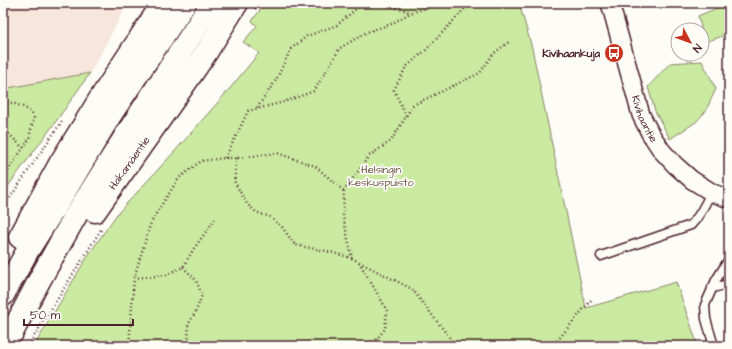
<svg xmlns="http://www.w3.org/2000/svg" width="732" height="349" viewBox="0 0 732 349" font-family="'Architects Daughter',sans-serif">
<rect width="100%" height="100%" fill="#fdfcf7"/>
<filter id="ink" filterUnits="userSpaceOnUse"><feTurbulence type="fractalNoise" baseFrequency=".025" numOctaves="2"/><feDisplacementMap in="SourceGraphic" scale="8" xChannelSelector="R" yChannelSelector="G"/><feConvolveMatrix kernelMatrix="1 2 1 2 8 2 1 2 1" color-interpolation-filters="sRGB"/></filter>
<g filter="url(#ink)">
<!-- built -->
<path fill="#f6e6db" d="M3,3H128L90,73L3,89Z"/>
<!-- green -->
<path fill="#caeaa2" stroke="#8a8466" d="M265,3H519L532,48L586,308L676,282L698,346H34L89,254L117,214L176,150L227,92L259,53L243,42L257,26L252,21Z
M729,3V34L705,42L698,16Z
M702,61L716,89L705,112L696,122L670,139L655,111L648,87L670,63Z
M90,73L57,120L3,193V89Z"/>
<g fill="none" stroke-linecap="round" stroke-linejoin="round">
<defs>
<path id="service" d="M601,256L691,225C700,216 706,203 711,192
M712,288L729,284
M714,346L706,319L705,305L716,280L729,259"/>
<g id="minor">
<path id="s1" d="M610,3L641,115L650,133L662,151L675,165L692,180L713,193L729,199"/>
</g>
<g id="primary">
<path id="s2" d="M95,211L188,79L207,51L237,3"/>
<path d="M20,237L61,162L100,99L163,3"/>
<path d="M3,295L28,250L57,204L109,117L185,3"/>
<path d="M5,346L40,279L76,215L128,132L212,3"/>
</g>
</defs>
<!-- service casing -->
<use href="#service" stroke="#4a1f2b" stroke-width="11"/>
<!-- minor casing -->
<use href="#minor" stroke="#4a1f2b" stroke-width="20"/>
<!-- primary casing -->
<use href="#primary" stroke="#4a1f2b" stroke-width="25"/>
<!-- path -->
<path stroke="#4a1f2b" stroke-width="2.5" stroke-dasharray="1 3" stroke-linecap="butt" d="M255,9L259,3
M3,102C11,101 34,109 34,119C33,122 31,126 31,129C30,132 30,135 30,138L3,178
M257,108L276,80L291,49L307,36L337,25L362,4H384L410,12
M406,116L394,90L406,67L426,50L470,3
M3,128L23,148
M225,158L237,134L248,111L284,102L314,91L340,48L367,32L391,24L410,13L442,3
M237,158L234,181L247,204L256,212L270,217L282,227L295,245L326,251L352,258
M3,208L62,121
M359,262L412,289L456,346
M183,267L196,280L202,295L196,311L188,325L189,346
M134,278L166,275L183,267L193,250L215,219
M28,346L102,228
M129,346L134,278L150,225L157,212L179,178L201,161L225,158H237L277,153L315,166L344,191
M371,346L385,329L387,310L359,262L352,258L343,216L344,191L369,156L391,141L413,105L480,73L493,54L510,41
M542,346L557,341L591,300"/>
<!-- service -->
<use href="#service" stroke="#fdfcf7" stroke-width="8"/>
<!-- minor -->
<use href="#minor" stroke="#fdfcf7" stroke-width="17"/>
<!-- primary -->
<use href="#primary" stroke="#fdfcf7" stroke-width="22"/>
</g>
</g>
<!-- icons -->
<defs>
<symbol id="bus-disc" viewBox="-11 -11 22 22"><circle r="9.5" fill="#c8321e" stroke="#fdfcf7"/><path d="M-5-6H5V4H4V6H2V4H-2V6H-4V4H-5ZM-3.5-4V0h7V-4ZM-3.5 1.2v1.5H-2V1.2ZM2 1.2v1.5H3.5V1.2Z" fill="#fff"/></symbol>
</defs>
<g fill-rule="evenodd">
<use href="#bus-disc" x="603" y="42" width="22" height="22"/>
</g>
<g text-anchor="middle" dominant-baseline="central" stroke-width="3.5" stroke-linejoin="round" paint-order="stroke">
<!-- poi labels -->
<g font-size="11" font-weight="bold" fill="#4a1f2b" stroke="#fdfcf7" text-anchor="end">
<text x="600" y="53">Kivihaankuja</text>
</g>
<!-- street labels -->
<g font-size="11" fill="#4a1f2b" stroke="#fdfcf7">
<text stroke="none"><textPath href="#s1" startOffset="121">Kivihaantie</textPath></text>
<text stroke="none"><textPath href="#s2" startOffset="59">Hakamäentie</textPath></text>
</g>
<!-- park labels -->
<g font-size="11" fill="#6a5249" stroke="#fdfcf7">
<text x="381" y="169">Helsingin<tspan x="381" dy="13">keskuspuisto</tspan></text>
</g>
</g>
<!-- margin -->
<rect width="732" height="349" fill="none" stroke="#fdfcf7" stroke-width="16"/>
<rect x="8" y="8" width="716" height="333" fill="none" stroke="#4a1f2b" stroke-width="1.5" filter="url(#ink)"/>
<!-- north arrow -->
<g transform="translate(690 42) rotate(131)"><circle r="19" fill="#fdfcf7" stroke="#b5a4a5"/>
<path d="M0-3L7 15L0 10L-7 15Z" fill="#c8321e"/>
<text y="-6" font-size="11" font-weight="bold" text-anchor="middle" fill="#4a1f2b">N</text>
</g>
<!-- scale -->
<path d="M24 319v6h109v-6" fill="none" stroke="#4a1f2b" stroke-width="2"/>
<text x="30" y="319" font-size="12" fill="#4a1f2b" stroke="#fdfcf7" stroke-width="3" paint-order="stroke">50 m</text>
</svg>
